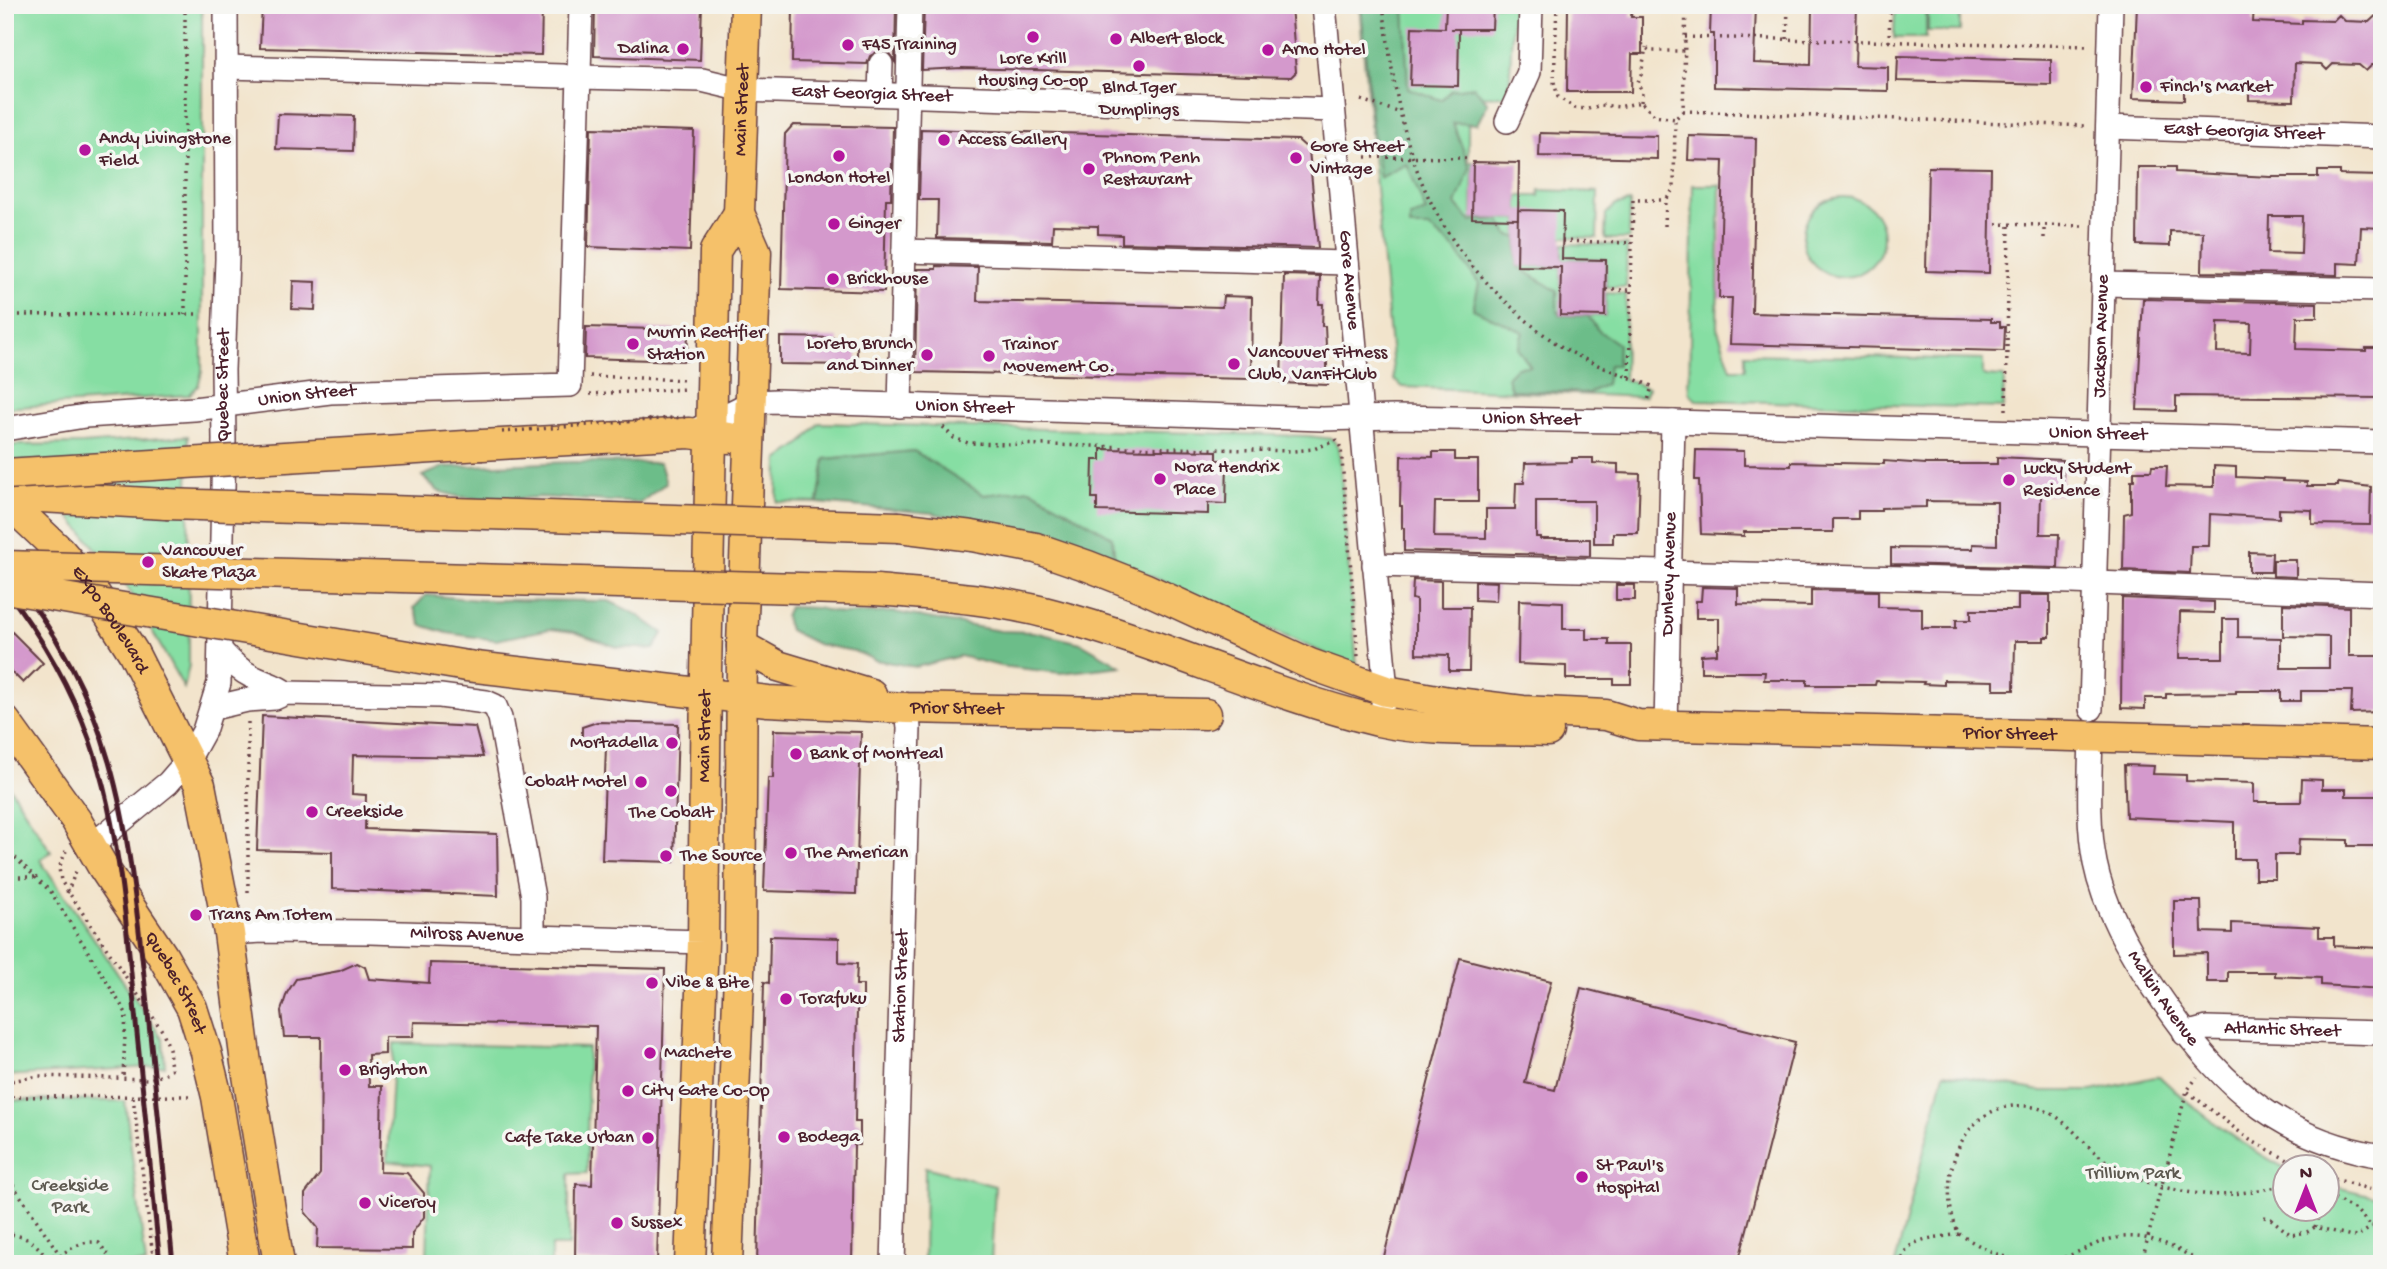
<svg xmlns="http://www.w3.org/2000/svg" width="2387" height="1269" viewBox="0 0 2387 1269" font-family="'Gochi Hand',sans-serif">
<rect width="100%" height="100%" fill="#f6f6f2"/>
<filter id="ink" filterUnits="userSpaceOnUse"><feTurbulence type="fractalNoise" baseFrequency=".0143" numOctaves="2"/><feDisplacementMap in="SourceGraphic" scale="14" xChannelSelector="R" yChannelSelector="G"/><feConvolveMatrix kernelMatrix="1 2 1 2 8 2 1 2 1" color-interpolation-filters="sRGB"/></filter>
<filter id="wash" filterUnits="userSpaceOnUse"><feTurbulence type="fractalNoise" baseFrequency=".00686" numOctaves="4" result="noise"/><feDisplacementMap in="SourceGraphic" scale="28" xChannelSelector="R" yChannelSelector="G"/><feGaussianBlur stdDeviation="1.57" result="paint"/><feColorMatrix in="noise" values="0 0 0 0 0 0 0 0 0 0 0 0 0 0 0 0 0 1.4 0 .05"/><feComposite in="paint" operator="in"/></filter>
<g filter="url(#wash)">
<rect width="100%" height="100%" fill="#f2e4cc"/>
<!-- green -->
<path fill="#86dea3" stroke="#687e67" stroke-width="2" d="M5,5H202V372L198,386L189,395L5,408Z
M1359,5H1513L1509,96L1468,97V162H1473L1472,218L1518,219L1517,266L1561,267V315L1605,316L1606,293L1626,294L1624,379L1648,388L1644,397L1403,387L1394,380Z
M1903,5H1916V9H1926V38H1894L1895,7L1902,8Z
M1928,5H1960V31H1928Z
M1693,185H1720L1717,327L1731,369H1745V354L1983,360V376L2004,377L2003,408L1696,400L1689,392Z
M1540,190L1598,192L1597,238L1562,237L1518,210V196H1539Z
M1803 237a40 40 0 1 1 80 0a40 40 0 1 1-80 0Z
M1630,202L1629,239H1605L1606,214L1616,205Z
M1562,244L1627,245L1626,287H1606V260L1562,259Z
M819,423L1308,436L1332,439L1339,448L1357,668L1115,560L1112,537L1030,489L984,495L914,451L825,459L818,503L777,502L778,460L803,442Z
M188,436L189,665L184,688L128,588L43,484L5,459V448L14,445L83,444Z
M5,780L51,852L40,860L163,1039L165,1066L5,1076Z
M394,1043L588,1048L587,1173L569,1174V1246H551V1264H412V1261L427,1258L430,1166L387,1161Z
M1944,1073L2040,1091H2092L2159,1076C2198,1113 2238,1143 2285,1168L2286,1210H2328V1185L2382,1198V1264H1895Z
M5,1100L125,1101L146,1264H5Z
M925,1167L995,1186L991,1264H924Z"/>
<!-- forest -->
<path fill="#6cbd89" stroke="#5b6e5a" stroke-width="2" d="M1361,5H1404L1408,88L1441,100L1451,90L1474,87L1488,103L1477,124L1453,123L1470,168L1456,204L1470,221L1499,219L1508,235L1517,237V266L1557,291V310L1560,315L1588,316L1599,331L1618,344L1617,365H1609L1606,384L1589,393L1511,390L1507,377L1517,367L1530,366L1518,349L1523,332L1473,309L1479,284L1455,249L1428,227H1410V217L1426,212L1407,164L1380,178L1372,125Z
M914,451L984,495L1030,489L1112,537L1115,560L1021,531L932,513L818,503L825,459Z
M573,462L660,463L666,483L640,503L541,497L500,500L460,497L438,491L422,476L444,467Z
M426,595L479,600L609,601L636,614L663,633L654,649L617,647L574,632L550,629L496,640L447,633L421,625L414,608Z
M789,607L817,608L843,614L894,612L1000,631L1034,632L1081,643L1121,666L1061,673L1000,666L960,656L916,667L875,660L854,651L817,644L789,630L785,616Z"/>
<g id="blocks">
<!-- building -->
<path fill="#d499cc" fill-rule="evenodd" d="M262,5H542L541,55L260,48Z
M595,5H702L700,60L594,56Z
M793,5H896L895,62L889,53L881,50L870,56L867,64L792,62Z
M924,5H1291L1296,72L1291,77L962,68L922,70Z
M1446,5H1493L1492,29H1451H1459L1458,86L1410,85L1412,27L1445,28Z
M1568,5H1632L1631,17H1642V54H1632L1631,92H1567Z
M1711,5H1756L1754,63L1811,65L1812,5H1857L1855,66L1888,67V91L1714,87V34H1710Z
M2137,5H2254L2253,22L2302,24V20L2333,21L2339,15L2345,21L2369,22L2382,10V65H2372L2366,71L2359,65L2333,64L2327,70L2321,64L2295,63L2294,101L2249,100V89L2184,86V100L2133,98Z
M1898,56L2051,60V85L1897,81Z
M278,114L354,116L353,151L276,149Z
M793,125L893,127L891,199H886L884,292L781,289L785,134Z
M591,128L694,131L690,251L588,247Z
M921,129L1298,140L1309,150L1318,248L1122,243V235L1098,234V226L1053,225L1052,241L937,238L938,200H919Z
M1540,133L1657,136V159L1539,156Z
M1689,136L1756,138L1752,313L1991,319V322H2000V327H2005L2004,351L1730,344L1732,298H1719L1723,161L1688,160Z
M1473,162L1519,163L1518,219L1472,218Z
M1928,167L1991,168L1989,273L1926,271Z
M2138,167H2175V172L2270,177H2318V171H2340V175L2382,176V228L2361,227L2359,264L2337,263V275L2202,272L2203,232L2170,231V246L2137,245ZM2269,216H2302L2301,254L2268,253Z
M1518,210L1563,211L1562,259L1606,260L1605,316L1560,315L1561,267L1517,266Z
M936,266L978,267L977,301L1222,307L1223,296L1252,297L1251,379L915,372L917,269H936Z
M1284,275L1320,276L1319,304H1323L1322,326H1325L1328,385L1281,383Z
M293,281L316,282L315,310L292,309Z
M2143,299L2317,303V317H2297L2296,349L2366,351V348H2382V398L2176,396V411L2137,410ZM2218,322L2251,323L2250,353L2217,352Z
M586,327L688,330L687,361L585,358Z
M780,337L838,338V346H857V365L780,364Z
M1101,449L1217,451V460H1227L1226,504L1208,503V514L1097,511V498H1092L1093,460H1101Z
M1696,450L1744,451V465L1791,466V462L1884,464V461L1926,464H1997V457L2063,460V495H2041L2040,534H2059L2058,568L1891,564V548L1973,549V544L1997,545V502L1926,501V507L1881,508V511H1858V519H1833V532H1744V536L1701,534L1699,480H1695Z
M1433,452H1455V460H1478V502H1435L1434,537L1486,538V509H1515L1516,483H1524L1525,463L1572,462V458H1593V463L1618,464V473L1640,474L1638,533H1613V543H1594V501H1536V537H1540V539H1590V556L1404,551V528H1402V506H1400L1401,456L1433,457Z
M2152,466H2167L2166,486L2214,487V466L2236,467V477L2283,479V481L2307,482V486H2338V483L2371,487L2370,525L2312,524V510L2279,509V518L2210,514L2209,546H2191L2190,573L2123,570L2124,514L2131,512V480H2134V471H2151Z
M2249,552L2272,553L2271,572H2249Z
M2273,560H2296V577L2273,576Z
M1413,580L1441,581V607H1470L1469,671H1449V655L1416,654V600L1412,599Z
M1475,581L1497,582L1496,601L1475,600Z
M1616,585H1635V600H1616Z
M1702,587L1738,588V604L1811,606V590L1878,591V607L1922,608V628H1956V620H1971V610H2018V595H2050V637H2044V641H2015L2014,690H1994V681L1944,680V685L1923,684L1924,682L1876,681L1875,685H1807V680H1764L1765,672H1701V655L1717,654V648L1719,647V618H1696V601H1701Z
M2122,598L2214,602V613L2180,612L2179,658H2223V619H2238V637L2281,638V668H2329V637L2283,636V604L2349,607V656H2382V712L2351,713L2352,691H2301V701H2281V691H2236V693L2166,694V698H2145V709L2121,708Z
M1519,600L1563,602V629H1586V639H1609V645H1631V684H1614V679H1566V666L1518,664Z
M5,625L43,663L23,683L5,665Z
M262,716L475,727L483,757L353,755L352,794L366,795L365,829L497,834L498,896L332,889V852L257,850Z
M597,722L678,724L674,862L602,860L606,746L582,745V727Z
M774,730L861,732L856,894L764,891L768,778H773Z
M2124,765L2154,766L2153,774L2186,775V781L2254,783V802H2301L2302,779L2322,780V789H2346V796H2377V846H2348V840L2299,839L2298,855H2275V879H2255V859H2234V822L2126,817Z
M2174,901H2201L2202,932L2232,933V923L2319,927V937H2334V946L2382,948V989L2321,985V978L2275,976V972H2228V982H2207V953L2174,954Z
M770,936L839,938V963L857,964L856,985H863V1008H857L855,1122H860V1145H854L852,1264H757L764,982L769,983Z
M1460,958L1551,981L1525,1083L1555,1090L1581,988L1795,1042L1738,1264H1382Z
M357,963L365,967L369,979L429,983L430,963L665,969L657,1263L575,1261L576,1184L592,1185L596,1026L414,1022L413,1037H385V1054L368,1055L369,1086H382L380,1172L407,1173L424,1193V1217L412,1233V1249L317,1248L318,1228L305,1212V1194L320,1174L321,1037H284L281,1011L287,993L296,979L339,971Z"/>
</g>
</g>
<g filter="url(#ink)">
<use href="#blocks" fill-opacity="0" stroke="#633d43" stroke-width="2"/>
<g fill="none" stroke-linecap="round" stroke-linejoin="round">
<defs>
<g id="minor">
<path id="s1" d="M1324,5L1386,691L1383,704"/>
<path d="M226,67L563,76"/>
<path id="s2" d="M579,77L702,80L744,90L1333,110"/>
<path d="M880,94L881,64"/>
<path d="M1507,121L1529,72L1531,5"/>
<path id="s3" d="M2108,127L2382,137"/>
<path d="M904,251L1347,263"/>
<path d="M2103,284L2382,290"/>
<path d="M900,406L910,5"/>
<path id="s4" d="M5,429L85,416L194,409L330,392L570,385L581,5"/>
<path id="s5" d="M698,429L752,402L776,401L1323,419L1394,417L1673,422L2382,442"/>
<path d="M1374,565L2071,582L2382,594"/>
<path d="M221,651C230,661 239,670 251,676C263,683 275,684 286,693"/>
<path d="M213,708L247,700L275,698L286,693L440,696L486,702L495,706L500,718L533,897V937"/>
<path id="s6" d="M2091,709L2111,5"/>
<path id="s7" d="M1666,726L1673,422"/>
<path id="s8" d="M2091,736C2090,778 2087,822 2095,863C2104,908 2129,951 2154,988C2214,1077 2271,1138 2382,1156"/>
<path id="s9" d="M91,846L168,783L188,760L204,731L219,683L224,440L223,370L227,259L226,5"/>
<path id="s10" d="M229,933L262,931L369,932L703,942"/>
<path id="s11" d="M2185,1034L2207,1028L2382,1033"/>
<path id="s12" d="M893,1264L909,728L907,708"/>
</g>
<g id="major">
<path d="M482,445L689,433L729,438"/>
<path d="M5,495L166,504"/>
<path id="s13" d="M5,499L60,551L88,584L110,616L133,652L200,785L229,933L246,1063L279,1264"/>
<path id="s14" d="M899,527L972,536L1036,548L1088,566L1144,588L1310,664L1386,691L1449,702L1523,711L1606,715L1638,725L2382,744"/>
<path d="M876,590C936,595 996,599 1055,615C1164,644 1268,694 1378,721C1433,733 1493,729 1548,731"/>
<path d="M742,646L778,666L871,694"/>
<path id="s15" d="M467,666L768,701L907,708L1206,714"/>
<path id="s16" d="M5,721L76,820L103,867L162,955L192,1008L206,1052L217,1097L245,1264"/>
<path id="s17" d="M690,1264L703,942L706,674L715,251L739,213"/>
<path id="s18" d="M727,1264L740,950L742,646L756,252L739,213L746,5"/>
</g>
</defs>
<!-- minor casing -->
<use href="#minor" stroke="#633d43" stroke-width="26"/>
<!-- major casing -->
<use href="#major" stroke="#633d43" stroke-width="33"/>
<!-- path -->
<path stroke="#633d43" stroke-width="3.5" stroke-dasharray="2 5" stroke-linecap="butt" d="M1383,5C1398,123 1413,212 1502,298C1523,318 1544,337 1569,351C1595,366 1624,375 1652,386L1648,401
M1557,5L1554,82L1558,97L1575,108L1588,109L1601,105L1619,107L1641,102L1655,116L1675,119
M1685,37L2088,46
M1787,39L1788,5
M1889,42L1890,5
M1642,44L1650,51H1684
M1361,100L1398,112
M1641,102L1642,93L1638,82L1641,75L1646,47
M1683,111L2087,126
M1366,157L1469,158
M1996,224L2085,226
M1665,226L1666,200L1674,188L1675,119L1683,111L1686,5
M2044,238V225
M1562,241L1632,243
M1606,290H1631
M5,315L199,314
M185,315V5
M590,376L687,380
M1629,377L1633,200H1666
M590,394L687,389
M2006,410L2009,224
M943,427L954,438L968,443L1294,451L1314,449L1334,441
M1336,439L1341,448L1358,657
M248,722V893
M5,848L51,892L126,1013L123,1077
M5,877H35
M67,893L76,871
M5,1082L39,1076L149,1079L164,1075L171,1070L169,1048L163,1032L61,881L59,868L66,851
M2188,1092L2250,1140L2303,1168
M5,1097L189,1096
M133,1097L154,1264
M5,1173L66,1264
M2328,1177L2382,1193
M2328,1195L2357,1211L2372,1227L2382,1217
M2264,1217L2271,1219L2291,1235L2307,1232L2315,1227L2356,1237L2372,1227
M2315,1227L2320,1210
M5,1233C29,1237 38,1243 50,1264
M1959,1234C1984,1249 2015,1266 2045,1262C2063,1260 2079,1251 2096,1244C2134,1227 2170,1242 2202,1264
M65,1252C77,1245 85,1240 99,1243L115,1264
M52,1254L57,1264
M1899,1264C1907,1235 1935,1239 1959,1234C1932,1180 1963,1094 2033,1107C2061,1112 2077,1137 2097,1154C2104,1159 2111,1166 2119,1170C2148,1186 2199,1198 2233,1194C2250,1192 2268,1188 2286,1186
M2141,1264L2184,1101L2187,1091L2197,1077"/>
<!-- minor -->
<use href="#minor" stroke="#fff" stroke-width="23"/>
<!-- major -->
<use href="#major" stroke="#f5c16b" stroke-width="30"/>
<!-- rail -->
<path stroke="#4a1f2b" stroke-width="5" d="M5,569C118,702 128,828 146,994C155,1084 164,1174 173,1264
M5,589C87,695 110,783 125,913L160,1264"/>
<defs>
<path id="major-bridge" d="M5,474L482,445
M166,504L899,527
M5,566L876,590
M5,588L467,666"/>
</defs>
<!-- major-bridge casing -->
<use href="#major-bridge" stroke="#633d43" stroke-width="33" stroke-linecap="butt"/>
<!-- path-bridge -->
<path stroke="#633d43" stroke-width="3.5" stroke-dasharray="2 5" stroke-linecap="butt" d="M502,432L685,417"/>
<!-- major-bridge -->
<use href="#major-bridge" stroke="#f5c16b" stroke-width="30"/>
</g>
</g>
<!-- markers -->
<g fill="#b5179e" stroke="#f6f6f2" stroke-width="2.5">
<circle cx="1033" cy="37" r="7"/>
<circle cx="1116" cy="39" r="7"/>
<circle cx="848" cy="45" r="7"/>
<circle cx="683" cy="49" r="7"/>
<circle cx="1268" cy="50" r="7"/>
<circle cx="1139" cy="66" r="7"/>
<circle cx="2146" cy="87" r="7"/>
<circle cx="944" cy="140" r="7"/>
<circle cx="85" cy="150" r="7"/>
<circle cx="839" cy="156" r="7"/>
<circle cx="1296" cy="158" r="7"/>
<circle cx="1089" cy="169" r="7"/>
<circle cx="834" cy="224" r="7"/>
<circle cx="833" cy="279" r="7"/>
<circle cx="633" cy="344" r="7"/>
<circle cx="927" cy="355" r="7"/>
<circle cx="989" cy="356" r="7"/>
<circle cx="1234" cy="364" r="7"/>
<circle cx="1160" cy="479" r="7"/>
<circle cx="2009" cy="480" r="7"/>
<circle cx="148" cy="562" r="7"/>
<circle cx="672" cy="743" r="7"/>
<circle cx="796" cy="754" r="7"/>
<circle cx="641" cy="782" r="7"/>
<circle cx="671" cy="791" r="7"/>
<circle cx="312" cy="812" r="7"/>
<circle cx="791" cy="853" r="7"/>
<circle cx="666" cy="856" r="7"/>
<circle cx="196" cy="915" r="7"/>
<circle cx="652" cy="983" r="7"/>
<circle cx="786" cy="999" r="7"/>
<circle cx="650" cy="1053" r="7"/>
<circle cx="345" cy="1070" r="7"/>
<circle cx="628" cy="1091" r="7"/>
<circle cx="784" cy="1137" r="7"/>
<circle cx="648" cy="1138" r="7"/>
<circle cx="1582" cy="1177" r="7"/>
<circle cx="365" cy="1203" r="7"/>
<circle cx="617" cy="1223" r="7"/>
</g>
<g text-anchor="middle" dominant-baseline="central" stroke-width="7" stroke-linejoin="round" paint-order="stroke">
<!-- poi labels -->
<g font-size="19" fill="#4a1f2b" stroke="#f6f6f2" text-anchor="start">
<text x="1130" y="39">Albert Block</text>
<text x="862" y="45">F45 Training</text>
<text x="669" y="49" text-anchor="end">Dalina</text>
<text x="1282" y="50">Arno Hotel</text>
<text x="1033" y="59" text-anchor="middle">Lore Krill<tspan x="1033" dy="22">Housing Co-op</tspan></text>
<text x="2160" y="87">Finch's Market</text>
<text x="1139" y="88" text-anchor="middle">Blnd Tger<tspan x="1139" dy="22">Dumplings</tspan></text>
<text x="99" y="139">Andy Livingstone<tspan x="99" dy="22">Field</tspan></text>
<text x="958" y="140">Access Gallery</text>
<text x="1310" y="147">Gore Street<tspan x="1310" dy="22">Vintage</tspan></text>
<text x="1103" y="158">Phnom Penh<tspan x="1103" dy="22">Restaurant</tspan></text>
<text x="839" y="178" text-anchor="middle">London Hotel</text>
<text x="848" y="224">Ginger</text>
<text x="847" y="279">Brickhouse</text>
<text x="647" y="333">Murrin Rectifier<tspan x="647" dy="22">Station</tspan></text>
<text x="913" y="344" text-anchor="end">Loreto Brunch<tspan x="913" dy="22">and Dinner</tspan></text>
<text x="1003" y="345">Trainor<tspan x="1003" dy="22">Movement Co.</tspan></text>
<text x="1248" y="353">Vancouver Fitness<tspan x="1248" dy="22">Club, VanFitClub</tspan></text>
<text x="1174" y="468">Nora Hendrix<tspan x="1174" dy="22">Place</tspan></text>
<text x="2023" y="469">Lucky Student<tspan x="2023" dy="22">Residence</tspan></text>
<text x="162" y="551">Vancouver<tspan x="162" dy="22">Skate Plaza</tspan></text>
<text x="658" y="743" text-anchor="end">Mortadella</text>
<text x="810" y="754">Bank of Montreal</text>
<text x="627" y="782" text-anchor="end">Cobalt Motel</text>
<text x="326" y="812">Creekside</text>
<text x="671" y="813" text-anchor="middle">The Cobalt</text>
<text x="805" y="853">The American</text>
<text x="680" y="856">The Source</text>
<text x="210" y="915">Trans Am Totem</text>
<text x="666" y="983">Vibe &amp; Bite</text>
<text x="800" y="999">Torafuku</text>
<text x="664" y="1053">Machete</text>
<text x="359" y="1070">Brighton</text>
<text x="642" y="1091">City Gate Co-Op</text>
<text x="798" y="1137">Bodega</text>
<text x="634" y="1138" text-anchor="end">Cafe Take Urban</text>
<text x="1596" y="1166">St Paul's<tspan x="1596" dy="22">Hospital</tspan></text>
<text x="379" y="1203">Viceroy</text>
<text x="631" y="1223">Sussex</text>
</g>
<!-- street labels -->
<g font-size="19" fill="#4a1f2b" stroke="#f6f6f2">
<text stroke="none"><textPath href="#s2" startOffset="294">East Georgia Street</textPath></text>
<text stroke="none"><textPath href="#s18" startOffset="1158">Main Street</textPath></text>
<text stroke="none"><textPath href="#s3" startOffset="136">East Georgia Street</textPath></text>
<text stroke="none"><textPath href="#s1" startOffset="276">Gore Avenue</textPath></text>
<text stroke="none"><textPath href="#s6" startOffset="373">Jackson Avenue</textPath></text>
<text stroke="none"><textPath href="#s9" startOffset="511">Quebec Street</textPath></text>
<text stroke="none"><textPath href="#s4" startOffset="304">Union Street</textPath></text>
<text stroke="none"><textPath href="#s5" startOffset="273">Union Street</textPath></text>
<text stroke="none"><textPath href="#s5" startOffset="840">Union Street</textPath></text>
<text stroke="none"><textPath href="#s5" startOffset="1407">Union Street</textPath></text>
<text stroke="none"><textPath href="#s7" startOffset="152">Dunlevy Avenue</textPath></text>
<text stroke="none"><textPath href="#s13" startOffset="161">Expo Boulevard</textPath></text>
<text stroke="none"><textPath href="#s15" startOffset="492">Prior Street</textPath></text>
<text stroke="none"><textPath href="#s14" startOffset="1144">Prior Street</textPath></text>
<text stroke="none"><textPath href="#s17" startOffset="528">Main Street</textPath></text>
<text stroke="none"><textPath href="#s10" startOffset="238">Milross Avenue</textPath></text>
<text stroke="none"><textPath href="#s16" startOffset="313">Quebec Street</textPath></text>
<text stroke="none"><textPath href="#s12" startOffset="278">Station Street</textPath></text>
<text stroke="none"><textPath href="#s8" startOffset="280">Malkin Avenue</textPath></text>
<text stroke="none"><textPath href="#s11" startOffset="98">Atlantic Street</textPath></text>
</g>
<!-- park labels -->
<g font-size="19" fill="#5c584f" stroke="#f6f6f2">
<text x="2133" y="1174">Trillium Park</text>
<text x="70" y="1186">Creekside<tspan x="70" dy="22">Park</tspan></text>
</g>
</g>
<!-- margin -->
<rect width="2387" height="1269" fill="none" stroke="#f6f6f2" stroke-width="28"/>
<!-- north arrow -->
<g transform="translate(2306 1188)"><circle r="33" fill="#f6f6f2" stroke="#b1a0a2" stroke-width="2"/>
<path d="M0-5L12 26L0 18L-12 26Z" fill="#b5179e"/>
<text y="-10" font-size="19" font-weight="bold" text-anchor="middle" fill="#4a1f2b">N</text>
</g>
</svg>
